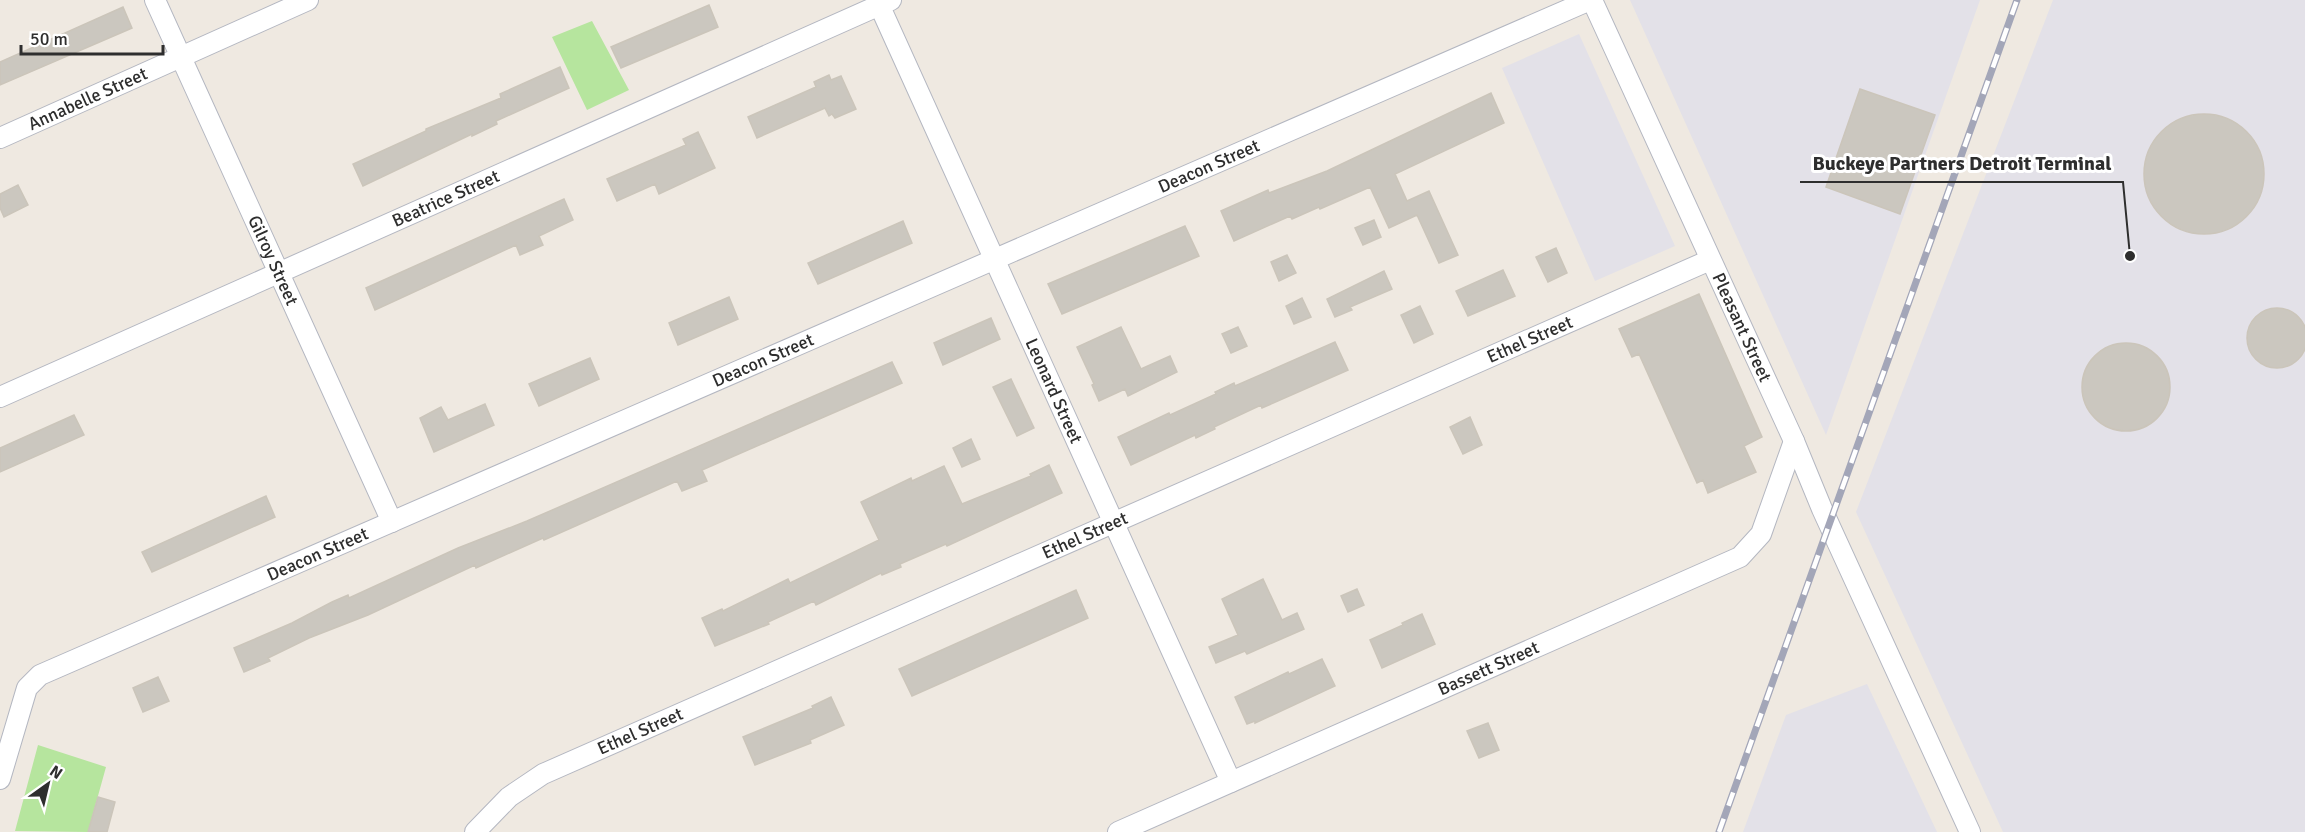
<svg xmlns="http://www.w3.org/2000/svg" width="2305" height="832" viewBox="0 0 2305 832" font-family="Signika,sans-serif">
<rect width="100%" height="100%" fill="#efe9e1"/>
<!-- industrial -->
<path fill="#e3e1e8" d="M1630,0H1980L1826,435Z
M2053,0H2305V832H2003L1856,512Z
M1579,34L1675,246L1595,281L1502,68Z
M1867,684L1937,832H1743L1786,715Z"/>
<!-- green -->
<path fill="#b6e59e" d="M592,21L629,90L587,110L552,37Z
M38,745L106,767L88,832L15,831Z"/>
<!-- building -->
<path fill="#cbc7bf" stroke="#cbc5ba" stroke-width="1.5" d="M709,5L718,27L621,68L611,47Z
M123,7L132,28L0,85V62Z
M560,67L569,88L496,121L497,124L472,136V134L363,186L353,164L426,131V129L501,98L500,94Z
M829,75L831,80L841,76L856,109L835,118L832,114L829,116L825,108L757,138L748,117L816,87L814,82Z
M1860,89L1935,115L1900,214L1826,187Z
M1491,93L1504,123L1395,174L1407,201L1429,191L1458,255L1439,263L1417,215L1389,228L1370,187L1320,209L1319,207L1292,219L1290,216L1234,241L1221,211L1268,190L1269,193L1327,171Z
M2144 174a60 60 0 1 1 120 0a60 60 0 1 1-120 0Z
M698,132L715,168L659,194L655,184L617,201L607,179L686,145L683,139Z
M18,185L28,205L4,217L0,208V194Z
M564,199L573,220L539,236L543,245L520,255L516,245L375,310L366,288Z
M1374,220L1381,237L1363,245L1355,228Z
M903,221L912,243L818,284L808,263Z
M1185,226L1199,256L1062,314L1048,284Z
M1556,248L1567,273L1548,282L1536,257Z
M1287,255L1296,273L1279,281L1271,262Z
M1503,270L1515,296L1468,316L1456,291Z
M1384,271L1392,289L1350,307L1352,310L1335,317L1327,299Z
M1699,294L1762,437L1744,446L1756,472L1708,493L1703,480L1697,483L1639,354L1632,357L1619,329Z
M729,297L738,319L678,345L669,323Z
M1302,298L1311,317L1294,324L1286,306Z
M1420,306L1433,334L1414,343L1401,315Z
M2247 338a30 30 0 1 1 60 0a30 30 0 1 1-60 0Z
M991,318L1000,339L943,365L934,343Z
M1121,327L1141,369L1170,356L1177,372L1128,396L1125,389L1099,401L1092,385L1094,384L1077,347Z
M1238,327L1247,346L1231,353L1222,334Z
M1335,342L1348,370L1262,408L1261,405L1214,427L1215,429L1196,438L1195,435L1131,465L1118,437L1169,413L1170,415L1216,394L1215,392L1234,383L1235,386Z
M2082 387a44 44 0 1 1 88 0a44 44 0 1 1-88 0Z
M590,358L599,379L539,406L529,384Z
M892,362L902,383L702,470L707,481L682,491L677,481L544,540L543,538L476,568L475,565L368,615L309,638L268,658L270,661L244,672L234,648L292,623L332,602L348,595L349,598L458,548L527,521Z
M1011,379L1034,428L1017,436L993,387Z
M485,404L494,425L434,452L420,418L441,407L448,420Z
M74,415L84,435L0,472V448Z
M1470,417L1482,445L1463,454L1450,427Z
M971,439L980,459L962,467L953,448Z
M1049,465L1062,493L947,546L946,544L900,564L901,567L882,575L881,573L816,605L814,601L768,622L769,624L715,646L702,618L722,609L723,611L788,579L790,583L879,540L861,502L911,478L912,481L944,466L962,504L1031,476L1030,474Z
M266,496L275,517L152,572L142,552Z
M1263,579L1282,620L1297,613L1304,629L1247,654L1245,651L1216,663L1209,647L1238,635L1222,599Z
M1357,589L1364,605L1348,612L1341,596Z
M1076,590L1088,618L912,696L899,669Z
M1422,614L1435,644L1382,668L1370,640L1403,625L1402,623Z
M1322,659L1335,686L1255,723V721L1247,724L1235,697L1288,672L1289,674Z
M158,677L169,701L143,712L133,688Z
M831,697L844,725L810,740L811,743L755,765L743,737L813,708L812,706Z
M1488,723L1499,750L1479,758L1467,731Z
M98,797L115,802L107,832H88Z"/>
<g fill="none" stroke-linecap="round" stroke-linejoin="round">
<defs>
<g id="minor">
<path id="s1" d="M155,0L392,522"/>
<path id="s2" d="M877,0L1231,782"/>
<path id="s3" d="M1592,0L1794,441L1822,509L1970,832"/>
<path id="s4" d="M0,138L308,0"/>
<path id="s5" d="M0,397L891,0"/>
<path id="s6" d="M0,779L27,688L40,675L1590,0"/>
<path id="s7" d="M475,832L509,797L543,774L1710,260"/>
<path id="s8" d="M1118,832L1740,557L1761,534L1794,441"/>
</g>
</defs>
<!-- minor casing -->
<use href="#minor" stroke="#b4b7c1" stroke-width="22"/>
<!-- minor -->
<use href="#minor" stroke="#fff" stroke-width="20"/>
<defs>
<path id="rail" d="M1719,832L2017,0"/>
</defs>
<!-- rail casing -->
<use href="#rail" stroke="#a3a6b8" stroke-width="7"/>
<!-- rail -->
<use href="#rail" stroke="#fff" stroke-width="4.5" stroke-dasharray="14" stroke-linecap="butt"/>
</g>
<g text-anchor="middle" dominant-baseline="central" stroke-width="6" stroke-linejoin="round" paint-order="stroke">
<!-- street labels -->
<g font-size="18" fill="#2e2e2e" stroke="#fff">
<text stroke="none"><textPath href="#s4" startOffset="96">Annabelle Street</textPath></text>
<text stroke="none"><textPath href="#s6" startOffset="1388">Deacon Street</textPath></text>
<text stroke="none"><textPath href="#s5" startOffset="488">Beatrice Street</textPath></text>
<text stroke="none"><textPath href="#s1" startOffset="286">Gilroy Street</textPath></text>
<text stroke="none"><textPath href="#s3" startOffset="360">Pleasant Street</textPath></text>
<text stroke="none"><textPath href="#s7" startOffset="1168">Ethel Street</textPath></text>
<text stroke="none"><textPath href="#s6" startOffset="902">Deacon Street</textPath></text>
<text stroke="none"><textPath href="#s2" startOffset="429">Leonard Street</textPath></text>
<text stroke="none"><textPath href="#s7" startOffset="682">Ethel Street</textPath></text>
<text stroke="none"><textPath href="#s6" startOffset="416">Deacon Street</textPath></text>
<text stroke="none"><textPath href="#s8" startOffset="405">Bassett Street</textPath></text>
<text stroke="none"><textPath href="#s7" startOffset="196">Ethel Street</textPath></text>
</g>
</g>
<!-- callouts -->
<path fill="none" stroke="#2e2e2e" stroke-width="2" d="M2130 256L2123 182H1800"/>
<circle fill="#2e2e2e" stroke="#fff" stroke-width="2" cx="2130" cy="256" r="6"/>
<g font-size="20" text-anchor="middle" font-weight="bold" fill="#2e2e2e" stroke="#fff" stroke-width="6" stroke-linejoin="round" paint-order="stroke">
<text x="1962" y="170">Buckeye Partners Detroit Terminal</text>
</g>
<!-- north arrow -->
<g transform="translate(48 784) rotate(34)" stroke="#ffffff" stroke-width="4.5" paint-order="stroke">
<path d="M0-4.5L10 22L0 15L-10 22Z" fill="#2e2e2e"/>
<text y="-9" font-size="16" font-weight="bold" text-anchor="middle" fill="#2e2e2e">N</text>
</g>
<!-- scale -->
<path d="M21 45v9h142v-9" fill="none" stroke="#2e2e2e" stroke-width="3"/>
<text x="30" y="45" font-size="18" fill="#2e2e2e" stroke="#ffffff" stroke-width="4.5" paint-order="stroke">50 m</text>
</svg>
